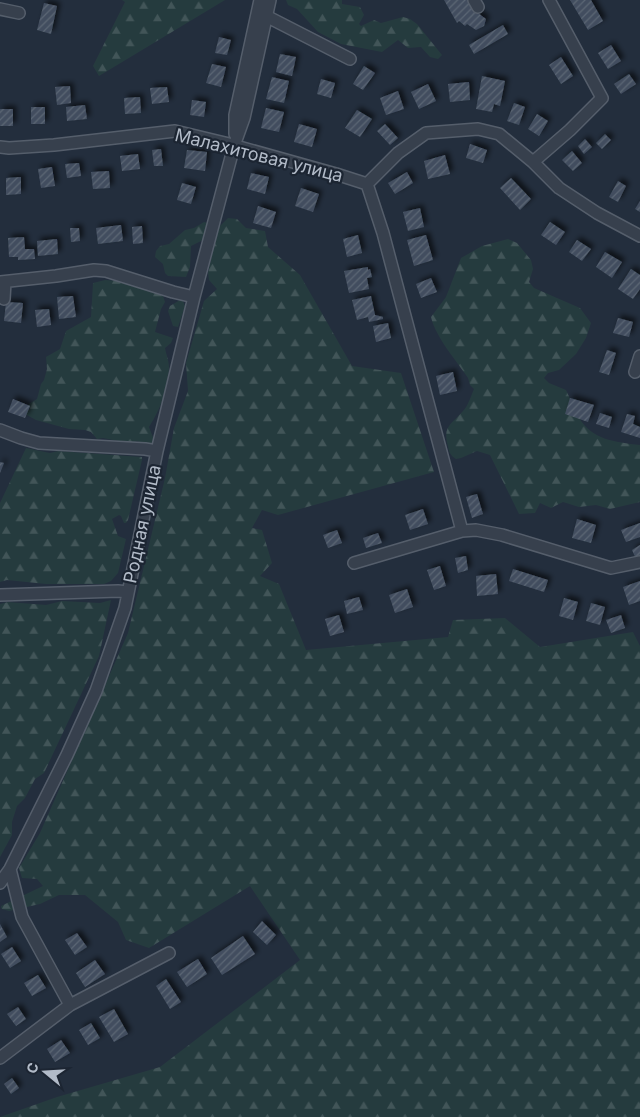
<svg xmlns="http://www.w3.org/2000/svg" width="640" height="1117" viewBox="0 0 640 1117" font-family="Inter,sans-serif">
<defs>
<pattern id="forest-firs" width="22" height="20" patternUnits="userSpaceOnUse" patternTransform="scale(1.25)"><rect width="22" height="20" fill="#253b3e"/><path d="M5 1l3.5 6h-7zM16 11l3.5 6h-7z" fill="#425558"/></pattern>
<pattern id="building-hatch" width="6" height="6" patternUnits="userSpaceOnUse" patternTransform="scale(1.25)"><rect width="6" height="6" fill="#424e5f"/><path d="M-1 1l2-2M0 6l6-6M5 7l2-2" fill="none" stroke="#5b6674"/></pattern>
<filter id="shadow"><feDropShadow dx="3.5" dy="-3.5" stdDeviation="2.5" flood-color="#0009"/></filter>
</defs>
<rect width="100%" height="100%" fill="#232e3d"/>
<!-- forest -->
<path fill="url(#forest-firs)" d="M122,0H225L99,76L93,66L125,2Z
M286,0H342V4L360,7L364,15L359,24L361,26L374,20L381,23L403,17L410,19L417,24L442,55L438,59L430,57L421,47L408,48L398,40L382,52L341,44L318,32L297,9L288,5Z
M228,218L237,219L246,228L265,231L268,247L300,275L352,366L401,373L434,472L278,515L262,510L252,528L262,530L272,563L260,576L279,584L306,650L448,637L453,620L505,618L540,647L633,632L640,646V1117H0L57,1097L160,1067L300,960L250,886L149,948L126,940L118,922L85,895H59L40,904L9,911L2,909L1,908V906L43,886L37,879L22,878L19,868L40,833L128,633L165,478L174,428L188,391L186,363L204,301L217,289L209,280L208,273L218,228Z
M204,222L207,223L208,229L203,240L191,246L190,267L186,277L168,276L165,273L163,264L155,257L156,251L160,246L169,244L185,230L194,228Z
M508,239L517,243L531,260L533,269L529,282L534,288L580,308L591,323L586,338L576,354L559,370L548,373L544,378L549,383L566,390C570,398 573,407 578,416C591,440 615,442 640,445V502L610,509L596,505L579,507L563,502L551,508L540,503L535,513L519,514L490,455L477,451L461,458L456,459C450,455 449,452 448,446C442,426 452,424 463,411C468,406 471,396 474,389L470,385L468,378C456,360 436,338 431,317L446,297L461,258L482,246Z
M105,280L120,281L133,287H141L163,296L165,302L161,309L155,332L173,338L171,343L165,348C166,354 169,361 169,367C169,389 160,409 149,427L154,440L149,446L137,441L132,444L103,438L97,439L91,432L85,430L69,429L36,420L25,414L27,405L37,399L41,384L44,380L47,369L46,357L60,349L66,331L91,317L93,283Z
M180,300L183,301L185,306L178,327L173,326L168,311L170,306Z
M26,448L50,453L58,451L142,457V460L128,520L126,523H124L121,516L119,515L112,519L118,536L126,539L118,573L111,581L104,584H46L7,580L0,582V503Z
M111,600L99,656L44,773L35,779L25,798L17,806L12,822V835L0,857V604L8,602L46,605L62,601L100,603Z"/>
<!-- building -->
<path fill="url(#building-hatch)" filter="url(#shadow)" d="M444,0H469L474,10L486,19L484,26L476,30L467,24L465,26L459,21L457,23Z
M570,0H591L603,21L588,30Z
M44,3L57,6L51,34L37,30Z
M503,25L508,34L474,54L469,45Z
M219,37L231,40L227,55L215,53Z
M611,45L621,61L608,69L598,53Z
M280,54L296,57L292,76L276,72Z
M561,57L573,76L561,84L549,65Z
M212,64L226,67L221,87L206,83Z
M364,66L375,73L363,90L353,84Z
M629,74L636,84L621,94L614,84Z
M482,76L505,81L500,106L494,104L492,112L476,109Z
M272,77L289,81L284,103L266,99Z
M321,79L335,83L331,98L317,94Z
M469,82L470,100L450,102L448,84Z
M428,84L436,101L419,109L411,92Z
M70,86L71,103L57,105L55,87Z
M167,87L169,102L152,104L150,88Z
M398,91L404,109L386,115L380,98Z
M140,97L141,113L125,114L124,98Z
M192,100L206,102L204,117L190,115Z
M514,103L525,107L519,125L507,121Z
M85,105L87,119L67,121L66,107Z
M31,107H45V124H31Z
M266,108L284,112L279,132L261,128Z
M0,109H13V126H0Z
M357,110L372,119L360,137L345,128Z
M537,114L548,121L539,136L528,129Z
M299,124L317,129L312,147L294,142Z
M385,124L398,138L390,145L377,131Z
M605,134L611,140L602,149L596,143Z
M585,139L592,147L584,154L578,146Z
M470,144L487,150L483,163L466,158Z
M161,149L163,166H154L152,150Z
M187,150L207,152L205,171L184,168Z
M572,151L582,163L573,171L562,160Z
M138,154L140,169L122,171L120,156Z
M445,155L450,174L428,179L424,161Z
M79,163L81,176L67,178L65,164Z
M52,167L55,186L41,188L38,169Z
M109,171L110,188L93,189L91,172Z
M407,172L413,183L395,194L388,183Z
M251,173L269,177L265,194L247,189Z
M21,177V194L6,195V178Z
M511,178L531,199L520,210L500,188Z
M618,181L626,186L618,202L609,197Z
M182,183L196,187L191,204L177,200Z
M301,188L319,194L313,212L295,206Z
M640,201V212L635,209Z
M258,206L276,212L271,228L253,223Z
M420,208L424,227L408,231L403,212Z
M550,222L565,232L556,245L541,235Z
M121,225L123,241L98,244L96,228Z
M142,226L143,243L133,244L132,227Z
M70,228H79L80,241L71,242Z
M358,235L362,253L347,257L343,239Z
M426,235L433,260L414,266L407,240Z
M24,237L25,249H34L35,259L18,260V257H9L8,238Z
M57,239L58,254L38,256L37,241Z
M577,240L591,249L582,261L569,252Z
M605,252L622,262L612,278L596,267Z
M368,267V270L370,269L372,277L367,278L369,289L349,293L344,271Z
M631,269L640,275V289L633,299L618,289Z
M431,278L437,292L421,298L416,284Z
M73,296L76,317L59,319L57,297Z
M371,296L375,315L383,317V319L369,322L368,317L357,320L352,300Z
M6,302L23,303L21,323L4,321Z
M49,309L51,325L37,327L35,310Z
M618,318L633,322L629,337L613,333Z
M388,323L391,338L376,342L373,326Z
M607,350L616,353L609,375L599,372Z
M453,372L457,391L440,395L436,376Z
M570,398L594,405L588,422L565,414Z
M13,399L30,406L25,418L8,412Z
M600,413L612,417L609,428L596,424Z
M627,414L635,416L633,424L640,427V438L621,432Z
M0,462L4,463L0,473Z
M477,494L483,514L472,518L466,497Z
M423,509L428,524L410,530L405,515Z
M577,519L596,525L591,543L572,538Z
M640,523V537L626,542L621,530Z
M337,530L342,543L328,548L323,535Z
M378,533L382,543L366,548L363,538Z
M640,545V557L636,559L632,550Z
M466,556L468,570L458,573L455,558Z
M440,566L446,586L434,590L427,570Z
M513,569L548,580L544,592L509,581Z
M496,574L498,594L477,596L476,576Z
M640,581V601L629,605L623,587Z
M407,589L413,607L395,613L389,595Z
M359,597L363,610L347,614L344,601Z
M564,598L578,602L573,620L559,616Z
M591,603L605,607L600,625L586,621Z
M339,615L344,632L330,636L325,619Z
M621,615L625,628L611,633L606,620Z
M262,921L276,935L267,945L253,932Z
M0,924L7,937L0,942Z
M77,933L87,947L75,955L65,940Z
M243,936L255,954L222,975L211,958Z
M12,947L21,961L10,968L1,954Z
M198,959L207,974L187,987L177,972Z
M95,960L105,974L85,987L76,973Z
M38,975L46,988L32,996L24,983Z
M166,979L181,1002L170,1009L156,986Z
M18,1007L26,1019L16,1026L7,1014Z
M114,1009L128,1034L114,1042L99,1017Z
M91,1023L100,1038L88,1045L79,1030Z
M61,1040L70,1053L55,1062L47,1049Z
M12,1078L19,1088L11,1094L4,1084Z"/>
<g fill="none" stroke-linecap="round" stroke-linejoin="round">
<defs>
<path id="minor" d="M474,0L478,7
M0,9L19,13
M266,16L350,59
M235,134V115L260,0
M0,147L9,148L54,145L175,131L225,143L336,174L367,184
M533,162L570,130L602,98L549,0
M0,282L56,276L94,270L106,271L173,292L194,297
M4,299L5,282
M635,372L640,356
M0,430L21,438L39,443L145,449L157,451
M462,531L383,233L367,184L398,153L426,133L478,129L499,134L533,162L559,188L597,213L640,236
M354,563L462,531L476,530L502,535L611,568L640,562
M0,595L118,591L128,592
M10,869L22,917L70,1005
M0,883L10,869L67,755L96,691L125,608L157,451L194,297L234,146L244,118L270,0
M0,1058L70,1005L169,953"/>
</defs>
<!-- minor casing -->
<use href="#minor" stroke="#555e6b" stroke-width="14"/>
<!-- minor -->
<use href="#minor" stroke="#37404d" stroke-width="11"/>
</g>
<g text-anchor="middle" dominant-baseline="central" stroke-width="4.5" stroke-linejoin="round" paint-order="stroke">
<!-- street labels -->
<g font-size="18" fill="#b2bbc8" stroke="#1c2532">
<text transform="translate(259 155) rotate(14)">Малахитовая улица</text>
<text transform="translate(142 524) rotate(-78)">Родная улица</text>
</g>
</g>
<!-- north arrow -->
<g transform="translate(45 1072) rotate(288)" stroke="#1c2532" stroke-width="4" paint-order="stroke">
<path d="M0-4L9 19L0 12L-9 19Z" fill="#b2bbc8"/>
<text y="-8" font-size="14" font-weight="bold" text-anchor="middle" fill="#b2bbc8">С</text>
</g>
</svg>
